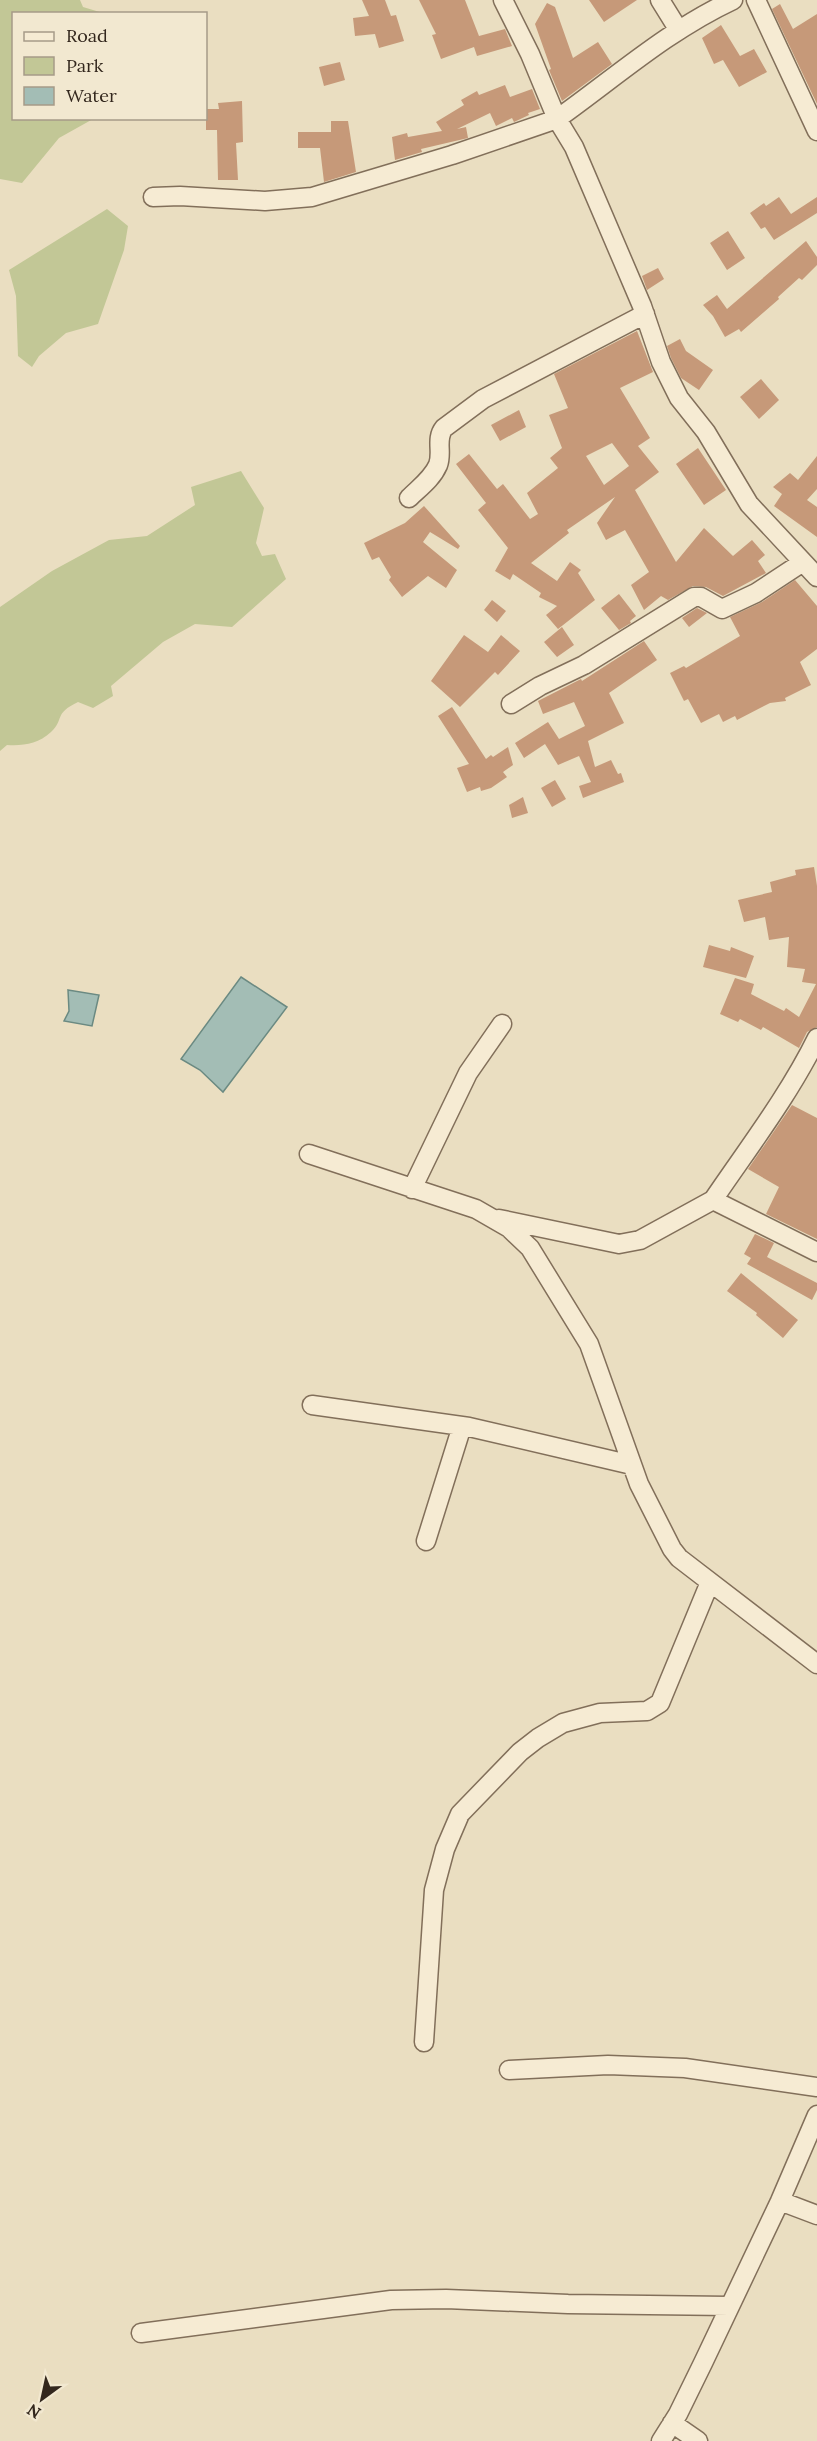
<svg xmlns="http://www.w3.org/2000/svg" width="817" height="2441" viewBox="0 0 817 2441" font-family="Lora,serif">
<rect width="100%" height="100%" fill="#eadec1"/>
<!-- green -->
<path fill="#c2c796" d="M0,0H80L83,7L103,13L14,14V118L93,119L59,138L22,183L0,179Z
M107,209L128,226L124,250L98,324L66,333L39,356L32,367L18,356L16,296L9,270Z
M241,471L264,508L256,543L262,556L275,554L286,579L232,627L195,624L163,642L111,686L113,696L93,708L78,702C53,714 65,719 51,732C38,744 23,746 7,745L0,751V607L52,571L109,540L147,536L195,505L191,487Z"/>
<!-- water -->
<path fill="#a3bdb5" stroke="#6b8a82" stroke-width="1.5" d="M241,977L287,1007L223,1092L200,1070L181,1059Z
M68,990L99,995L92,1026L64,1021L69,1011Z"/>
<!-- building -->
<path fill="#c69979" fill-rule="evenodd" d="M362,0H385L391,16L396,15L404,41L379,48L375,34L355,36L353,18L369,16Z
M419,0H465L479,36L505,29L512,46L477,56L474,47L441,59L432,35L436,34Z
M589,0H637L604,22Z
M547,3L555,7L573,58L598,42L612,64L562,101L549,70L551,69L535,24Z
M780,4L793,29L817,14V104L772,9Z
M721,25L740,56L754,49L767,72L739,87L723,60L714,64L702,38Z
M340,62L345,80L324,86L319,67Z
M505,85L510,97L532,89L540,109L528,113L529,115L514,122L512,118L496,126L490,113L457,129L466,127L468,138L421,149L422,152L395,160L392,137L407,133L408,137L442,131L436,122L464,105L461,100L477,91L479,95Z
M242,101L243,142L236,143L238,180H218L217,130H206V109H219L218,103Z
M331,121H348L356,172L324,182L320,148H298V132H331Z
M779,197L791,214L817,197V213L774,240L765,227L761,229L750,213L764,203L766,206Z
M728,231L745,258L727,270L710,243Z
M806,241L817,257V265L802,280L799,278L778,297L779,299L741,332L739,329L725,337L713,316L703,305L717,295L727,309Z
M658,268L664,279L647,290L642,276Z
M637,331L653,372L620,388L650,438L638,446L659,472L635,490L676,562L704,528L733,556L752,540L765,555L758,561L766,573L723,596L706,587L693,586L668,600L661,596L644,610L631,585L649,572L625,530L606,540L597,523L615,497L567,530L569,533L531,563L557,581L570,562L581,570L578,573L595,600L558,629L546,615L557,606L539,597L541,593L513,574L510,580L495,571L508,548L478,510L486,503L456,464L469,454L497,489L503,484L530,519L538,514L527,493L558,468L550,458L562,448L549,415L568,408L554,374ZM612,443L629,466L604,485L586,456Z
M680,339L686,351L713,370L699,390L681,378L671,358L667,346Z
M761,379L779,400L759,419L740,397Z
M519,410L526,427L500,441L491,425Z
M698,448L726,490L704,505L676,464Z
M817,456V489L807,500L817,507V537L774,506L782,494L773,487L790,473L798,480Z
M424,506L460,546L458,549L430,532L423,542L457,570L446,588L428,576L402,597L389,580L391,577L379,557L372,560L364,543L405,523Z
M795,580L817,606V649L800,662L811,685L785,698L786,701L770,703L737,720L735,716L723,722L719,714L701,723L688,699L684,701L670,673L684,666L686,668L740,636L730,617L762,602Z
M619,594L636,616L630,621L631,623L619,630L601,608Z
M492,600L506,611L497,622L484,610Z
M697,608L707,613L689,627L682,618Z
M562,627L574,645L557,657L544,642Z
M464,635L488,652L501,635L520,651L498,675L495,672L460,707L431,681Z
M644,641L657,660L609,693L624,723L588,741L595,767L611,760L618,774L621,773L624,782L583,798L579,786L591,782L579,756L558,765L545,744L524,758L515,743L548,722L559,739L585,726L574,702L543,714L538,701L581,679L582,681Z
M452,707L486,759L491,755L493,757L508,747L513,765L503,772L507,777L491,788L481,791L480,787L467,792L457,768L469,764L438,716Z
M555,780L566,799L552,807L541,788Z
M523,797L528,813L512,818L509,805Z
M814,867L817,886V1027L807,1032L799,1048L763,1027L761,1030L740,1019L738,1022L720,1014L735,978L754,984L751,994L784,1011L786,1008L799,1017L816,984L802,982L805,969L787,967L789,937L769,940L765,917L744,922L738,900L772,892L770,882L796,875L795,870Z
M709,945L730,951L731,947L754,956L746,978L703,967Z
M792,1105L817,1118V1239L766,1214L779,1187L748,1169Z
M755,1234L774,1243L767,1257L817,1283V1290L812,1300L747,1264L751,1258L744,1254Z
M741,1273L798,1320L783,1338L756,1315L757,1313L727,1291Z"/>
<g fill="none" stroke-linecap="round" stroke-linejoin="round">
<defs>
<path id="street" d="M660,0L678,29
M733,0C667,31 616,77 557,119L574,147L642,306L661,362L679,398L706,432L749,504L817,577
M756,0L817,131
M153,197L180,196L265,201L312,197L452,155L557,119L530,54L503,0
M409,498C419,488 432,479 438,465C443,452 435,439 444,428L483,399L645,314
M511,704L540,686L584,665L694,597H701L722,609L756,593L803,562
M309,1154L476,1209L509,1228L530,1248L589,1344L639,1484L672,1549L679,1558L817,1664
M412,1189L468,1073L502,1024
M713,1200C749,1147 789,1095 817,1038
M499,1219L619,1244L640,1240L713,1200L817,1252
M312,1405L469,1427L632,1465
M426,1541L462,1426
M424,2042L434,1890L445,1849L460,1814L520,1752L538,1738L563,1723L600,1713L647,1711L660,1703L710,1582
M509,2070L608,2065L685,2068L817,2087
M780,2201L817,2215
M141,2333L391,2300L446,2299L568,2304L729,2306
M672,2423L698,2441
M661,2441L678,2414L703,2363L780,2201L817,2115"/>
</defs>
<!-- street casing -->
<use href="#street" stroke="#826f5a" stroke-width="21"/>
<!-- street -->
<use href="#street" stroke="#f6ebd3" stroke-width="18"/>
</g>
<!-- legend -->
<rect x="12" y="12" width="195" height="108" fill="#f2e8d0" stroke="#a69b88" stroke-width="1.5"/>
<rect x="24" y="32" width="30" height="9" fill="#f6ebd3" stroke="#a69b88" stroke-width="1.5"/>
<text x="66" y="42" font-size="18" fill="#33271d">Road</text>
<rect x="24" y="57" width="30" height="18" fill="#c2c796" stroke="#a69b88" stroke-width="1.5"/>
<text x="66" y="72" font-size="18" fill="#33271d">Park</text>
<rect x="24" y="87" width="30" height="18" fill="#a3bdb5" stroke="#a69b88" stroke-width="1.5"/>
<text x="66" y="102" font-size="18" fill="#33271d">Water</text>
<!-- north arrow -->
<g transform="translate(42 2399) rotate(213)" stroke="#f2e8d0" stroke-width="4.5" paint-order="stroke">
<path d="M0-4.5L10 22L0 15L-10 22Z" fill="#33271d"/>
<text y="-9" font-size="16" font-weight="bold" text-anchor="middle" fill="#33271d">N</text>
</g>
</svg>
